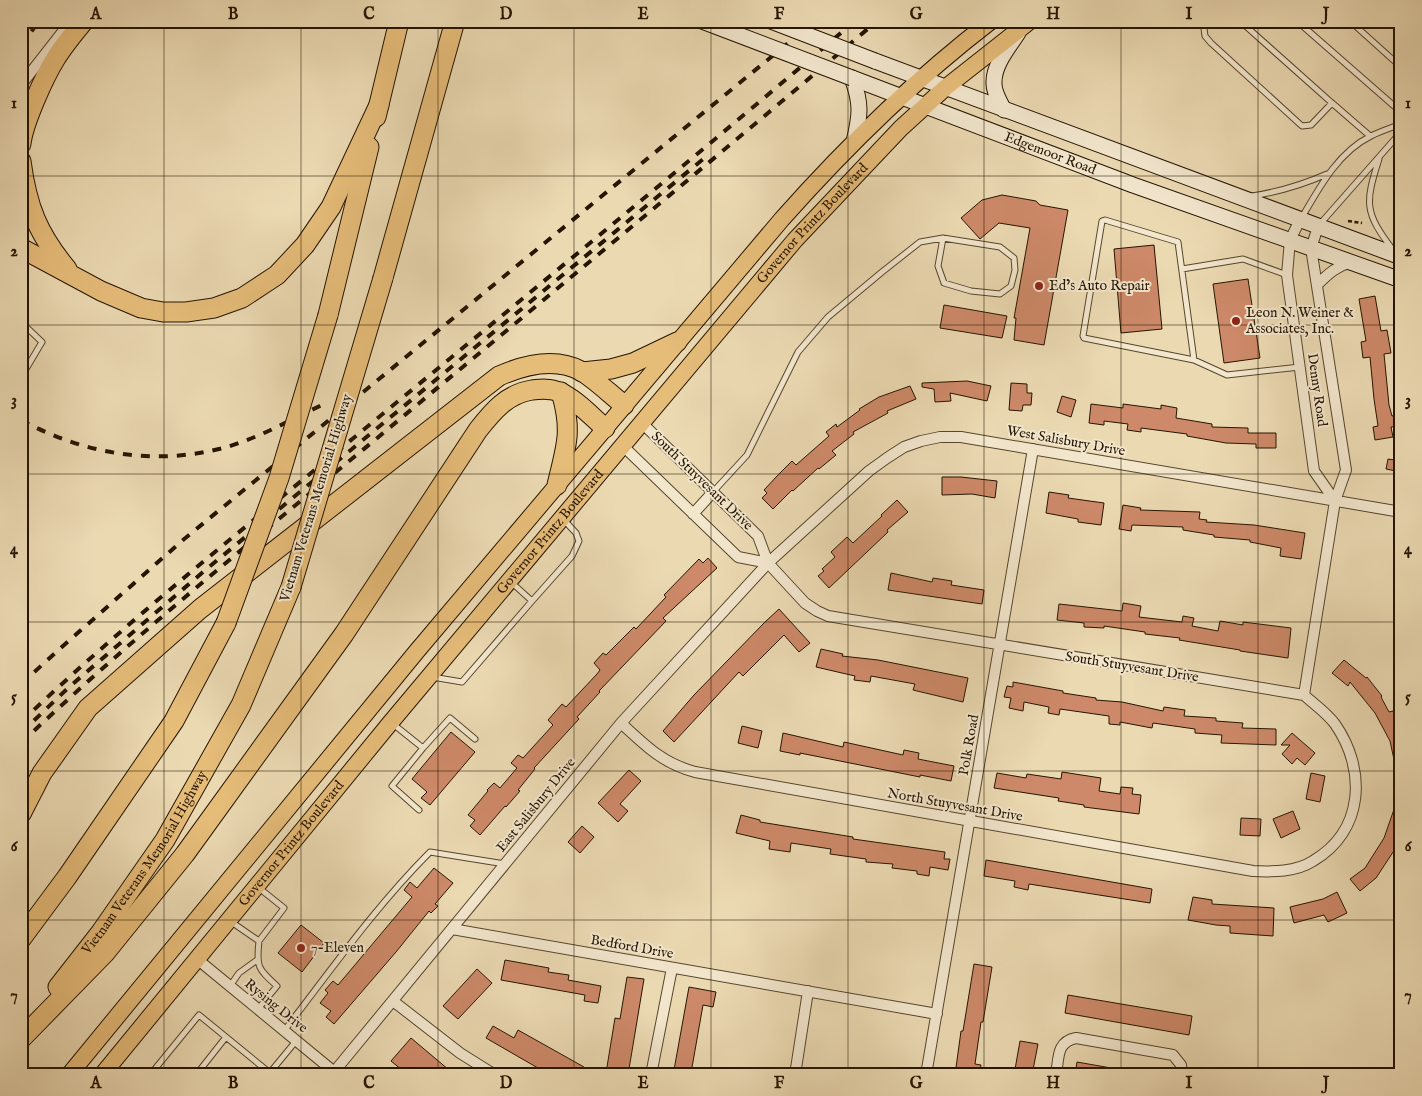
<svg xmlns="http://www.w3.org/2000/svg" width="1422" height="1096" viewBox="0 0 1422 1096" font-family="'IM FELL English',serif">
<rect width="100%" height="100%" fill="#ebd9b2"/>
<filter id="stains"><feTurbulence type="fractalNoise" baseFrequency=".004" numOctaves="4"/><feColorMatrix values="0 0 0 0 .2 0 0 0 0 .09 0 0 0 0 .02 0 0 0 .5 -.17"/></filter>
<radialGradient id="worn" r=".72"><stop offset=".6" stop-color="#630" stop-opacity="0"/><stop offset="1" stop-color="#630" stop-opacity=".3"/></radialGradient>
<!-- building -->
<path fill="#cd8969" stroke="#251500" d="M1002,195L1036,201L1040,205L1068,210L1044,345L1014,340L1016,318H1014L1030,228L999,223L980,239L961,218L982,200Z
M1154,245L1162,329L1121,333L1114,249Z
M1248,279L1260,358L1224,363L1213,284Z
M1375,296L1381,331L1387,330L1391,353L1384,354L1389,405L1392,416L1401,414V426L1391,427L1393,437L1375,440L1373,427L1378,426L1374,399L1370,357L1363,358L1361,342L1366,341L1359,299Z
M944,305L1007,316L1002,338L940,328Z
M967,381L991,386L987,401L950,393L951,401L935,402L934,389L922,387V383Z
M1011,383L1027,384V393H1032L1031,405H1023L1022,411L1009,410Z
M910,386L916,399L887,411L888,413L853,432L854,434L832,451L836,455L819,469L818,468L793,491L792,490L773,509L762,498L767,493L764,490L778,475L792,461L796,465L829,436L826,432L836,424L837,427L860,410L859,409L879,397Z
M1062,396L1076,400L1071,417L1057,412Z
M1091,404L1123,408V404L1161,409V405L1177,408L1176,418L1212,424V427L1248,428V433H1276V448H1256V444L1226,443L1187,436V434L1141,428V432L1127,430L1128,424L1104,421V425L1089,423Z
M1388,459L1401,461V472L1386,469Z
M942,477H961L997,481L995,498L972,494L942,495Z
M1049,492L1069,495L1068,498L1104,503L1101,525L1078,522V519L1046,513Z
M897,500L908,512L887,530L888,532L829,588L818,576L824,571L822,569L835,557L831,552L847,537L853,543L882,516L881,515Z
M1123,505L1141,508L1140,510L1200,512L1199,519L1207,520L1206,522L1254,525L1305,533L1301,559L1280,556L1281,548L1250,542V540L1214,537V535L1183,530V527L1132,525L1131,531L1119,529Z
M708,558L717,568L663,618L666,621L599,691L600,692L577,717L579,719L534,768L535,769L518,790L520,791L506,807L505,806L480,835L470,826L475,820L468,815L488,791L487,790L494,783L500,788L517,768L511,763L518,755L523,758L553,725L548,720L562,704L566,707L597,674L600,670L594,663L603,653L606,655L634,627L636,629L666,597L664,595L699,559L703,563Z
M891,573L932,582L933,578L952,581L951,585L984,590L982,604L888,590Z
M1123,603L1141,606L1139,617L1182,622L1183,616L1194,618L1192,626L1218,631L1220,621L1243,625V622L1291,628L1288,658L1240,651V650L1179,640L1180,638L1145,634V632L1104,626V628L1084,627V623L1057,620L1059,604L1122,611Z
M779,609L810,643L799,652L784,635L743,676L739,672L674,742L663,731L694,695L765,622Z
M821,649L843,654L842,656L878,660L968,678L963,702L913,690L915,684L871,676L870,682L854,680L855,676L816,667Z
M1344,660L1366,678L1367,677L1382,696L1381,697L1389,712L1393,711L1401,725V768L1396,769L1390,741L1375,713L1350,682L1348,686L1332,673Z
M1013,682L1063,691V693L1096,698V700L1122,702L1163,711L1164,707L1185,710L1184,716L1216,718V721L1243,723L1242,728L1276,729V745L1221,743L1222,735L1195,733V729L1153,723L1152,728L1120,722V725L1109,724V716L1060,709L1059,715L1048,713L1049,707L1024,702L1023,711L1009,708L1011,698L1004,697L1007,686L1013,687Z
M742,726L762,731L758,748L738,743Z
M451,732L475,752L430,805L421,798L427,792L412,779Z
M783,733L843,747L844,742L903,755L904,750L919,753L918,759L954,766L951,781L920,775V777L800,753V755L780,751Z
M1292,733L1315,753L1305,765L1297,758L1292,764L1282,754L1290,745H1281Z
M629,770L641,781L620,804L628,811L618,822L598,803Z
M1062,772L1101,778L1099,791L1120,794L1121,787L1133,788L1132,794L1141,795L1139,814L1084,807V805L1058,801L1059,798L994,788L997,773L1026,778L1027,774L1061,779Z
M1311,773L1325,776L1320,802L1306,799Z
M1399,795H1401V840L1376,878L1360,891L1350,879L1365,868L1384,838Z
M1293,811L1300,829L1281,838L1273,819Z
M741,815L760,820V822L853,837V839L945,852L944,859H950L948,870L930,867L929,876L917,874V871L892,868L893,864L866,862V859L830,854L831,849L791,843L790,852L769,849L770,841L736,833Z
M1241,818L1261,819L1260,836L1240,835Z
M582,826L594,837L580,853L568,842Z
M986,860L1152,889L1150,903L1029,884L1028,890L1014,887L1015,881L984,876Z
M434,868L453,883L435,904L438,906L431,913L429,911L396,952L334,1024L326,1017L331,1011L320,1003L328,993L325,990L333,981L338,985L412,897L404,890L410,882L417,888Z
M1337,892L1347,913L1328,922L1324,915L1294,923L1290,907L1323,899Z
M1193,897L1212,900V904L1274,908L1273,936L1230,933V926L1216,925L1188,920Z
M301,925L324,943L302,972L278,953Z
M505,960L549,968L548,972L569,975L568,980L601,986L598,1003L584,1001L585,995L501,980Z
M974,964L992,967L983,1022H981L975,1064L981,1065L980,1075H955L961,1031H963Z
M477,969L492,983L458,1019L443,1006Z
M627,977L644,979L628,1075H620L606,1073L615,1018L620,1019Z
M689,987L716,992L713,1007L703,1005L691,1073L674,1070Z
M1068,995L1192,1016L1189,1035L1065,1013Z
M493,1026L514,1038L518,1030L584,1067L579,1075H550L486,1038Z
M411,1038L455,1075H408L391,1061Z
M1020,1041L1038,1044L1032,1075H1014Z
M1077,1062L1117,1069V1075H1075Z"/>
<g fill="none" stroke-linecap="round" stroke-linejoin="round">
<defs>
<path id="service" d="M1203,21L1205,36L1211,43L1302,126L1311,125L1332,103L1370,136
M1240,21L1332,103
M1297,21L1401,112
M1350,21L1401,67
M1379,159C1365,203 1364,212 1393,250
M1252,196C1278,192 1302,185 1327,174
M1301,219C1319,188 1338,152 1371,136C1381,131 1391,128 1401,124
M1320,224L1401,132
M1182,269L1243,259L1287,275
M21,322L42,342L26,369L21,366
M1194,360L1178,242L1105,220L1102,221L1083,336L1084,338L1194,360L1227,375L1300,367
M713,492L747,455L798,352L828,317L882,272L920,242L943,238L1000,247L1014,258L1015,270L1011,286L1000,294L971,291L944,283L938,266L943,238
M532,601L572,556L579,541L576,533L563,519
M432,677L462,682L532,601L511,582
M393,724L423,748L392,786L419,810
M423,748L450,718L475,739
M230,921L259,941L284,908L259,888
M230,986L239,973L257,960
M258,1009L277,986C258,969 256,967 259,941
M284,1031C331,970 376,906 430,852L505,864
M150,1075L199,1015L270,1073
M196,1075L226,1037
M268,1075L296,1041"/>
<path id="minor" d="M21,85L71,21
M1300,220L1290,240L1287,275L1314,471L1335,501
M1318,284C1329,273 1337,266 1352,262
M623,446L738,557L768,563
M693,514L713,492
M1304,695L1335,501L1346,470L1311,248L1318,227
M621,723C646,746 662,763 695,772L1253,871C1273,872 1296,872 1313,861C1364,831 1367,770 1335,724C1327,713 1314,704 1304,695L828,616L817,611L805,603L768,563L758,536L642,423
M452,929L937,1014
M197,959L338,1075
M393,1001L460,1053L495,1075
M334,1072L621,723L768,563L869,471L887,458L904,447L921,441L940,437H961L1401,512
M651,1075L672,968
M795,1075L808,991
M926,1075L1033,449
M1056,1075C1059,1058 1056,1042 1076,1038L1173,1055L1181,1065L1182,1075"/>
<g id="secondary">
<path d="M875,61L1401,257"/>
<path id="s1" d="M852,78L1133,185L1401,280"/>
<path d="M852,78C862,104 860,116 854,142"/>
<path d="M1004,110C1000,102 994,93 994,84C993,65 1009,47 1018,33"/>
</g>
<g id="primary">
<path d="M69,1075L417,651L782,219C846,147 914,80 991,21"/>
<path id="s2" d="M102,1075L391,722L795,240L901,128L945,88L1030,21"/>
</g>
<g id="motorway">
<path d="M376,117L399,21"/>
<path d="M21,144C23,124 44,77 56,58C64,45 74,33 84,21"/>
<path d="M21,161C27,207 38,234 67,269"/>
<path d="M21,248L101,291L141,308L163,312H186L214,308L242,298L277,275L305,245L331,207L379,105"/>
<path d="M383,278L455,21"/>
<path d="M328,315L369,147"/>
<path d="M582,372L611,369L633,363L677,342"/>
<path d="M557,485C566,446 573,432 561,392"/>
<path d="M21,814L42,773L88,708L200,609L499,376C524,365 555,357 581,371C595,379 611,395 624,405"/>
<path d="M21,939L67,877L174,721L226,623"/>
<path id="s3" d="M58,987L101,932L165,840L241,705L291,587"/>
<path d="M21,1039L105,953L185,854L344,634L478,430C493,411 507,394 532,390C541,389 550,388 559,392C576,399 591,416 605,428"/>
</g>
</defs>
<!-- service casing -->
<use href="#service" stroke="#56462c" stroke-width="7"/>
<!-- minor casing -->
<use href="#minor" stroke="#56462c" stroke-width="12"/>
<!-- secondary casing -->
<use href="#secondary" stroke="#251500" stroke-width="17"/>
<!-- primary casing -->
<use href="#primary" stroke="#251500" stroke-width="18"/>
<!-- motorway casing -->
<use href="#motorway" stroke="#251500" stroke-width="21"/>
<!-- path -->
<path stroke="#251500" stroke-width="2.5" stroke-dasharray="4 2.5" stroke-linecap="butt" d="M1348,221L1362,223"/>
<!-- service -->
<use href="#service" stroke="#f2e6cd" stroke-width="5"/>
<!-- minor -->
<use href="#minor" stroke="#f2e6cd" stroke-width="10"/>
<!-- secondary -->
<use href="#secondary" stroke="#f2e6cd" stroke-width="15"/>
<!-- primary -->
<use href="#primary" stroke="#e6bc79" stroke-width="16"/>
<!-- motorway -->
<use href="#motorway" stroke="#e6bc79" stroke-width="19"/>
<!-- rail -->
<path stroke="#251500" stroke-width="4" stroke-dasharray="9 9" stroke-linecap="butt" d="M21,46L39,21
M21,420C84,454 154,466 223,448C257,439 292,419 324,404
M21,684L63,646L183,540L815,21
M21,722C124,624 236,535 345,445C516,304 687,164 855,21
M21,733L68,688L203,572L708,155
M21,743C134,636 256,538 376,439C543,300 711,162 877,21"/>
<defs>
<path id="secondary-bridge" d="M702,21L852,78
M771,21L875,61"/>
<path id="motorway-bridge" d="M291,587L383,278
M226,623L279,478L328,315"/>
</defs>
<!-- secondary-bridge casing -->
<use href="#secondary-bridge" stroke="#251500" stroke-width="17" stroke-linecap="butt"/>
<!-- motorway-bridge casing -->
<use href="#motorway-bridge" stroke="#251500" stroke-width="21" stroke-linecap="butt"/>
<!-- secondary-bridge -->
<use href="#secondary-bridge" stroke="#f2e6cd" stroke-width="15"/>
<!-- motorway-bridge -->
<use href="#motorway-bridge" stroke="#e6bc79" stroke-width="19"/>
</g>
<!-- grid -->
<path fill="none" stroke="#251500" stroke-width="1" stroke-opacity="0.55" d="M164,21V1075M301,21V1075M438,21V1075M574,21V1075M711,21V1075M848,21V1075M984,21V1075M1121,21V1075M1258,21V1075M21,176H1401M21,325H1401M21,474H1401M21,622H1401M21,771H1401M21,920H1401"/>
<!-- markers -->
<g fill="#8f2418" stroke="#f2e6cd" stroke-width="2">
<circle cx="1039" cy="286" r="5"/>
<circle cx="1236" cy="321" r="5"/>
<circle cx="301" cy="948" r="5"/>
</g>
<g text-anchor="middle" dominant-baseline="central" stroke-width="4" stroke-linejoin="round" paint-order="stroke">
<!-- street labels -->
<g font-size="14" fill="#251500" stroke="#f2e6cd">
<text stroke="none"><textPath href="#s1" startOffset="212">Edgemoor Road</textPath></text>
<text stroke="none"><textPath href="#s2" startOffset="1109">Governor Printz Boulevard</textPath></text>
<text transform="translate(1317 390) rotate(82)">Denny Road</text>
<text transform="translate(1066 441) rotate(10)">West Salisbury Drive</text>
<text transform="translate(702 481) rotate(44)">South Stuyvesant Drive</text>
<text transform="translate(316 498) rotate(-73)">Vietnam Veterans Memorial Highway</text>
<text stroke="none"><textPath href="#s2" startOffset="704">Governor Printz Boulevard</textPath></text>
<text transform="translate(1132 667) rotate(9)">South Stuyvesant Drive</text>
<text transform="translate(969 745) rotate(-80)">Polk Road</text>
<text transform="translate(536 805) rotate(-51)">East Salisbury Drive</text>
<text transform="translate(955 805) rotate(10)">North Stuyvesant Drive</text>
<text stroke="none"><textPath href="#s2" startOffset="299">Governor Printz Boulevard</textPath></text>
<text stroke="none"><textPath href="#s3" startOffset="152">Vietnam Veterans Memorial Highway</textPath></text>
<text transform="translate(632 947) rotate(10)">Bedford Drive</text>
<text transform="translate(276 1006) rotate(39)">Rysing Drive</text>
</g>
<!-- poi labels -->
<g font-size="14" fill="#251500" stroke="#f2e6cd" text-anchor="start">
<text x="1049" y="286">Ed’s Auto Repair</text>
<text x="1246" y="313">Leon N. Weiner &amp;<tspan x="1246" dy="16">Associates, Inc.</tspan></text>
<text x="311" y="948">7-Eleven</text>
</g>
</g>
<!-- margin -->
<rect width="1422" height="1096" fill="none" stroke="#ebd9b2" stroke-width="55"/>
<rect x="28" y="28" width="1366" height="1040" fill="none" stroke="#251500" stroke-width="2"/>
<g font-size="16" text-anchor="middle" font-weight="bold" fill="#251500">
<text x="96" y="19">A</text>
<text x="233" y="19">B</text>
<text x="369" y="19">C</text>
<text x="506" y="19">D</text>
<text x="643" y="19">E</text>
<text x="779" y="19">F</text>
<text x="916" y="19">G</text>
<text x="1053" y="19">H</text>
<text x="1189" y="19">I</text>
<text x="1326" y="19">J</text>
<text x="14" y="108">1</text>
<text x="1408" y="108">1</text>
<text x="14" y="256">2</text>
<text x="1408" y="256">2</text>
<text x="14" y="405">3</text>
<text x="1408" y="405">3</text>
<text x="14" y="554">4</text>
<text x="1408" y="554">4</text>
<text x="14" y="702">5</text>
<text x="1408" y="702">5</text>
<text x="14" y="851">6</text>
<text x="1408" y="851">6</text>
<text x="14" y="1000">7</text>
<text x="1408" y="1000">7</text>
<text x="96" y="1088">A</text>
<text x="233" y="1088">B</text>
<text x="369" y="1088">C</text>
<text x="506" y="1088">D</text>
<text x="643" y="1088">E</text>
<text x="779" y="1088">F</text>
<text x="916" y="1088">G</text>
<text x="1053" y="1088">H</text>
<text x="1189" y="1088">I</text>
<text x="1326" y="1088">J</text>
</g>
<rect width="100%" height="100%" filter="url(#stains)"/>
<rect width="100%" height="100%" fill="url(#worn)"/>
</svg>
